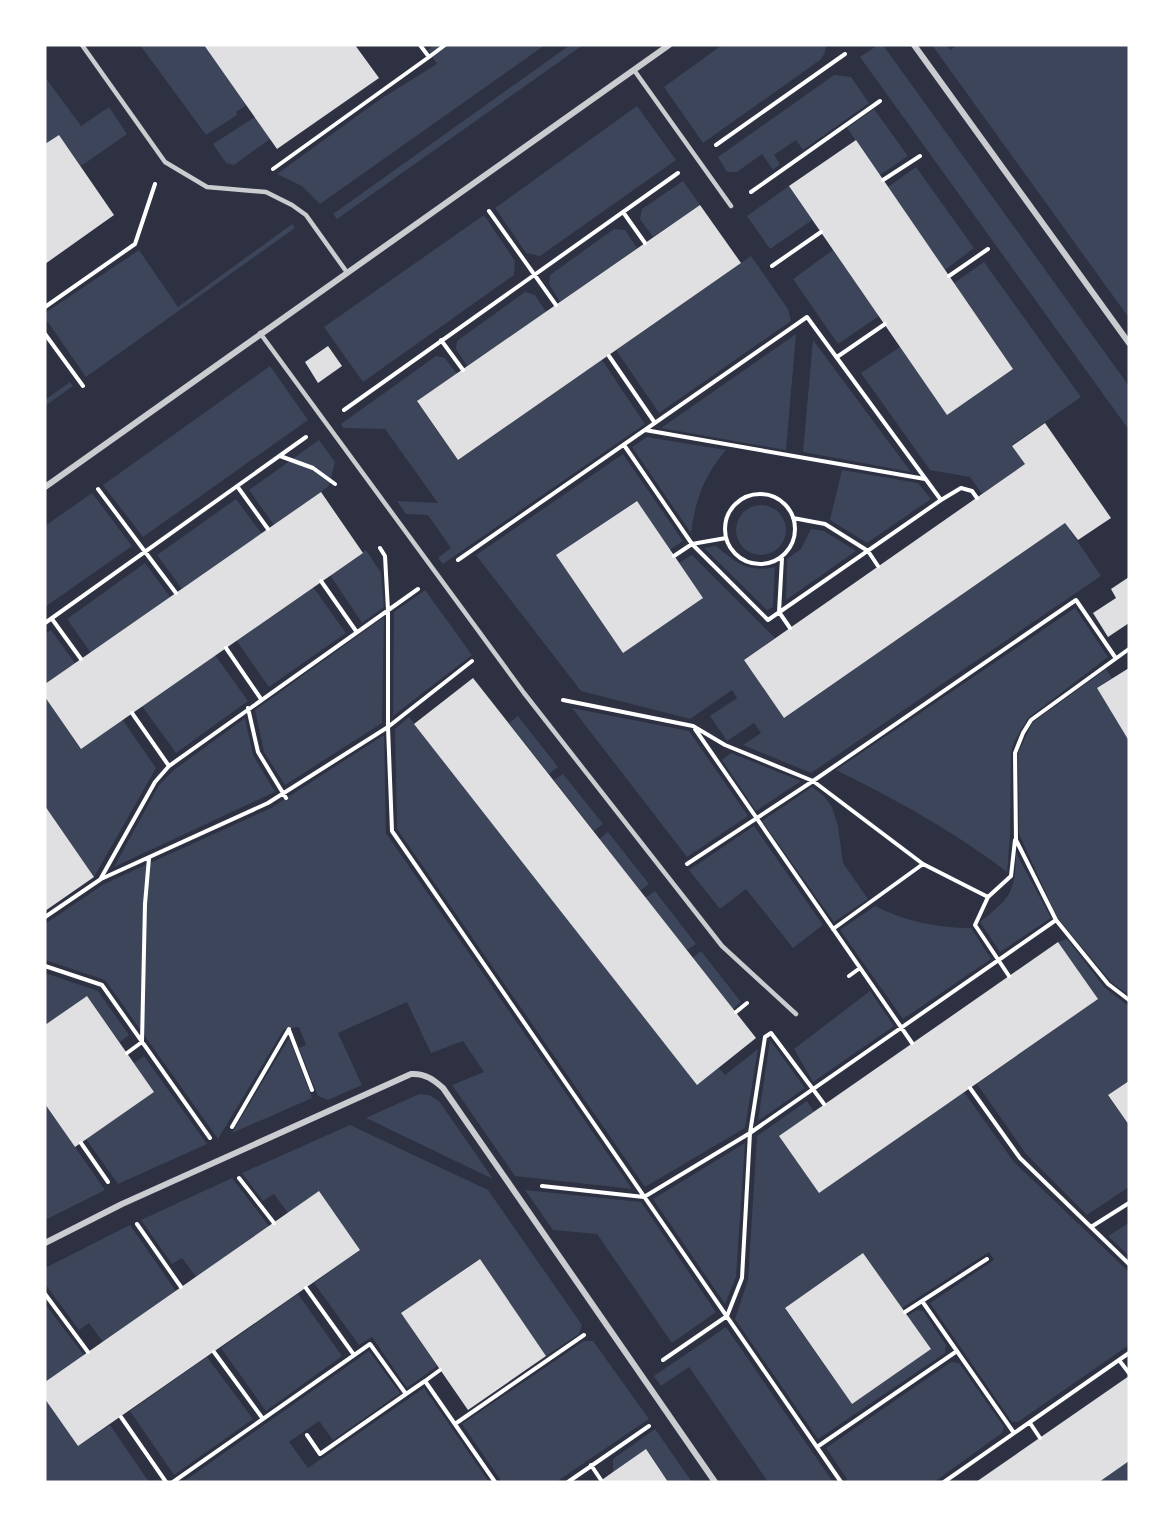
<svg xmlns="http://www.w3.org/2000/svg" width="1174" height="1527" viewBox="0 0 1174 1527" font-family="Roboto,sans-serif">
<rect width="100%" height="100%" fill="#2d3142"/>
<!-- green -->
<path fill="#3c4559" d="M140,45H204L247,105L236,112L237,115L206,135Z
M434,45H545L320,204L302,186L277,174L379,100L437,64L428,50Z
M570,45H583L337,219L333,214Z
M722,45H826L825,53L820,60L703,143L664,87Z
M878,45H883L1129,386V430L860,57Z
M932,45H947L950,50L957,45H1129V318Z
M834,75L851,77L869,103L803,150L796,140L774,155L780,164L773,170L762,154L737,172H727L718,157Z
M45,77L81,126L109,107L127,134L81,166L59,135L45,144Z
M637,106L676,160L540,256L526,253L495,208Z
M874,109L908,156L880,175L847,128Z
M255,117L270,139L234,165L226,163L213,144Z
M916,167L974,248L945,270L888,187Z
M683,181L700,205L653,237L640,219L642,209Z
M789,186L812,220L770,249L747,216Z
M484,215L515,261L514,275L363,382L324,327Z
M292,224L295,228L86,377L45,318V313L139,250L178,307Z
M614,229L625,230L637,248L560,302L549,284L550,275Z
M833,250L879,316L838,344L793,279Z
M751,256L788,309L791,321L659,413L616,350Z
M984,262L1081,397L1012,445L1025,464L982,494L970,477L930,470L861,373L900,347L947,414L1013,369L954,283Z
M525,292L535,295L546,312L467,366L456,349L457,341Z
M796,334L786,450L661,428Z
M813,340L911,472L803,452Z
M436,356L445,358L457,374L417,402L458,460L602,360L645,424L443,564L438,558L451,548L428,515L406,514L397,501L438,503L385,429L343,428L341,424Z
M270,366L308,420L143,537L103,485Z
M70,382L73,386L45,406V400Z
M647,437L726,450C703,478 696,498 691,533L632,447Z
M319,440L335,462L329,486L274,525L249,490Z
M623,454L683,541L670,550L636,501L557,555L703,598L679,563L692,555L775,638L744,660L784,718L1065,523L1101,576L811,773L743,745L761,733L754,723L727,741L710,716L737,698L732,690L690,719L581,691L476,555Z
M842,470L918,483L931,499L867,543L830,520Z
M92,493L132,546L45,607V526Z
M236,499L262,534L182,589L157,555Z
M736 530a25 25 0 1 1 50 0a25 25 0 1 1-50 0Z
M811,529L824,531L856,551L786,600L787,559L801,549Z
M716,546C737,563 747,573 775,567L773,607L767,610L704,548Z
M366,550L381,573L384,607L362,623L330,575Z
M145,563L170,597L91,653L67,619Z
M313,587L346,633L269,687L236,640Z
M425,590L472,655L393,716L394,612Z
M1075,608L1108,657L1028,718L1014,742L1011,752L1010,836L1007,872C952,830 898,801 836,770Z
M384,617L382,723L285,785L264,752L255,710Z
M51,630L75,663L45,684V634Z
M215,655L248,701L176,753L142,706Z
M1106,669L1112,678L1097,688L1129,741V995L1111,982L1057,917L1019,834L1018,753L1032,723Z
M45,697L80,748L122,719L156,768L94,877L45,806Z
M572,708L689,731L748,816L687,857Z
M518,716L558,767L549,774L509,723Z
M409,717L697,1084L719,1068L725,1075L758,1049L745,1128L645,1187L397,829L395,729Z
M245,718L253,755L275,792L114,867L159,785L174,770Z
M384,735L386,833L632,1189L515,1176L452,1085L484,1072L463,1041L431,1053L407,1002L338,1033L362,1085L328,1100L318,1096L299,1048L306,1045L299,1027L284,1029L218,1139L105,980L45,960V924L104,884L271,808Z
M731,753L801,781L756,811L722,760Z
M563,774L603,824L594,831L554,780Z
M812,787L824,796L832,807L838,826L843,863L868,899L834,922L762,821Z
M754,826L823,925L793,948L746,889L720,909L689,870Z
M608,832L649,884L640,891L599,839Z
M1016,853L1051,918L1000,952L980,922C1011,897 1015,893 1016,853Z
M655,891L696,944L687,950L645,898Z
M875,906C904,921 938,928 971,928L991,959L903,1019L840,930Z
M1067,939L1105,988L1129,1006V1081L1108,1096L1129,1125V1187L1087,1215L1026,1154L977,1084L1097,999L1058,942Z
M701,951L741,1002L733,1009L692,958Z
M45,973L98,991L129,1035L120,1042L87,996L45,1025Z
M870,991L894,1026L813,1082L794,1049Z
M289,1038L312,1098L232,1133Z
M770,1040L805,1088L758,1121Z
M144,1056L207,1144L118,1184L86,1139L154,1092L134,1063Z
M964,1092L1014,1162L1129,1272V1345L1018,1422H1012L930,1303L994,1260L989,1252L902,1308L863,1253L785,1309L852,1404L930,1349L907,1316L917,1310L923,1311L946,1345L945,1353L818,1439L735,1319L748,1280L757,1136L807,1101L814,1112L780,1136L819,1193Z
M419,1094L429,1095L439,1101L493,1179L366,1118Z
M45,1104L105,1190L45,1220Z
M350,1125L488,1190L582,1325L579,1334L546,1356L479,1259L401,1313L437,1366L407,1388L372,1337L359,1345L314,1283L360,1250L319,1192L288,1213L274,1194L263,1201L242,1173Z
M745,1143L736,1277L725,1304L653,1199Z
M232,1178L269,1226L196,1277L182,1258L172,1264L141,1220Z
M525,1190L641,1202L716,1312L672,1343L597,1234L553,1230Z
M1129,1223V1256L1108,1236Z
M130,1225L176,1291L103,1342L89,1323L79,1330L45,1284V1268Z
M298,1294L342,1356L266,1411L221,1348Z
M45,1304L84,1355L45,1382Z
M726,1327L833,1482H768L689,1367L661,1386L654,1376Z
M584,1341H593L649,1419L556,1482H502L462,1424Z
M369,1351L400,1393L333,1440L319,1421L289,1442L308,1468L424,1388L489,1482H183Z
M207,1357L253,1419L174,1475L130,1411Z
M951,1362L959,1363L1004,1427L1002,1433L934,1482H849L826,1448Z
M45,1399L78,1446L110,1425L149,1482H45Z
M655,1429L692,1482H668L645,1450L613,1472V1459Z
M1129,1461V1482H1099Z"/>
<!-- building -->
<path fill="#e0e0e3" d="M204,45H355L379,78L277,149Z
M59,135L114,215L45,264V144Z
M856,140L1013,369L947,415L789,186Z
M700,205L741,263L458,460L417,401Z
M328,346L342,366L318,383L305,362Z
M1045,423L1111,518L1078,540L1065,523L784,718L744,660L1025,464L1012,446Z
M321,492L363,553L81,749L45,697V684Z
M637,501L703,598L623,653L556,555Z
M1129,577V623L1108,637L1093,613L1116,598L1111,589Z
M1129,668V741L1097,688Z
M473,678L756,1038L697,1085L414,724Z
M45,806L94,877L45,911Z
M1058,942L1098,999L819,1193L779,1136Z
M87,996L154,1092L75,1147L45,1104V1025Z
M1129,1081V1125L1108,1095Z
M319,1191L360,1250L78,1446L45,1399V1382Z
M863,1253L931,1349L852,1404L785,1308Z
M480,1259L546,1356L468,1410L401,1313Z
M1129,1376V1461L1099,1482H976Z
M646,1449L668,1482H599L613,1472Z"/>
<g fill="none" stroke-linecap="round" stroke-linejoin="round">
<!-- path -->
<path stroke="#fff" stroke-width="4" d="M429,57L445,45
M716,145L845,54
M273,169L429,57L420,45
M883,180L920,156
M751,192L880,101
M489,211L556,305
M623,212L645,243
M772,266L821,232
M949,276L988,249
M45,307L135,244L155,184
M45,334L83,386
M441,340L463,370
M609,356L655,423
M837,357L885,324
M344,410L678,173
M645,430L925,479
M280,456L313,468L335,484
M237,486L268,529
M98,489L176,593
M725 529a35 35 0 1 1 70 0a35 35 0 1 1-70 0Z
M941,500L961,488L972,491L977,498
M793,518L825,524L868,551L878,566
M380,548L385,556L388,610V727L392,831L841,1482
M674,556L692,544L726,538
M782,558L779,612L790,628
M458,560L807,317L941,500L768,620L692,544L624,445
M321,581L356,631
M52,619L81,659
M45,623L306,437
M226,648L261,699
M563,700L693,726L725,745L813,781L923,864L988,897
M248,708L258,752L286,798
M132,713L169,766
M695,729L912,1043
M687,864L813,781L1076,600L1115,657
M101,878L155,782L169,766L418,589
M45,917L101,879L268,803L388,727L472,661
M1056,920L1016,840L1015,753L1023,733L1031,720L1129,649
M833,929L923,864
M45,966L102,985L210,1138
M849,976L860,968
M1009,976L975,925L988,897L1011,876L1015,840
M736,1012L747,1003
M289,1030L312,1090
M127,1053L142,1042L145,904L149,858
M970,1088L1020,1158L1129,1264
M232,1127L289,1029
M81,1143L108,1182
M239,1178L274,1223
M542,1186L644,1197L750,1133L1056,920L1108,984L1129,1000
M137,1224L181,1287
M1091,1227L1129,1203
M987,1259L922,1301L1014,1433
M306,1288L354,1355
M45,1294L88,1352
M905,1312L922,1301
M214,1352L263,1419
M663,1360L727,1316L742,1278L750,1133L765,1037L771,1033L824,1104
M1119,1360L1129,1373
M425,1381L440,1370
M121,1417L166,1482
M1030,1423L1040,1438
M455,1424L584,1335
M307,1435L320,1454L406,1394
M817,1447L957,1351
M591,1465L601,1480
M173,1482L370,1344L406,1394L425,1381L495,1482
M568,1482L649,1426
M944,1482L1129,1353"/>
<!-- service -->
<path stroke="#caccd0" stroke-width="4.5" d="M82,45L165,162L207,187L266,192L292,205L306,215L346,271
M634,70L731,206
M260,333L524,693L722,946L796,1014"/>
<!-- minor -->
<path stroke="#caccd0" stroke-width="6" d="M914,45L1129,343
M45,487L669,45
M45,1243L122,1204L411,1074C425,1073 434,1080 443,1088L715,1482"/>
</g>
<!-- border -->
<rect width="1174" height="1527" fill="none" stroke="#ffffff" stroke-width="93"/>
</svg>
